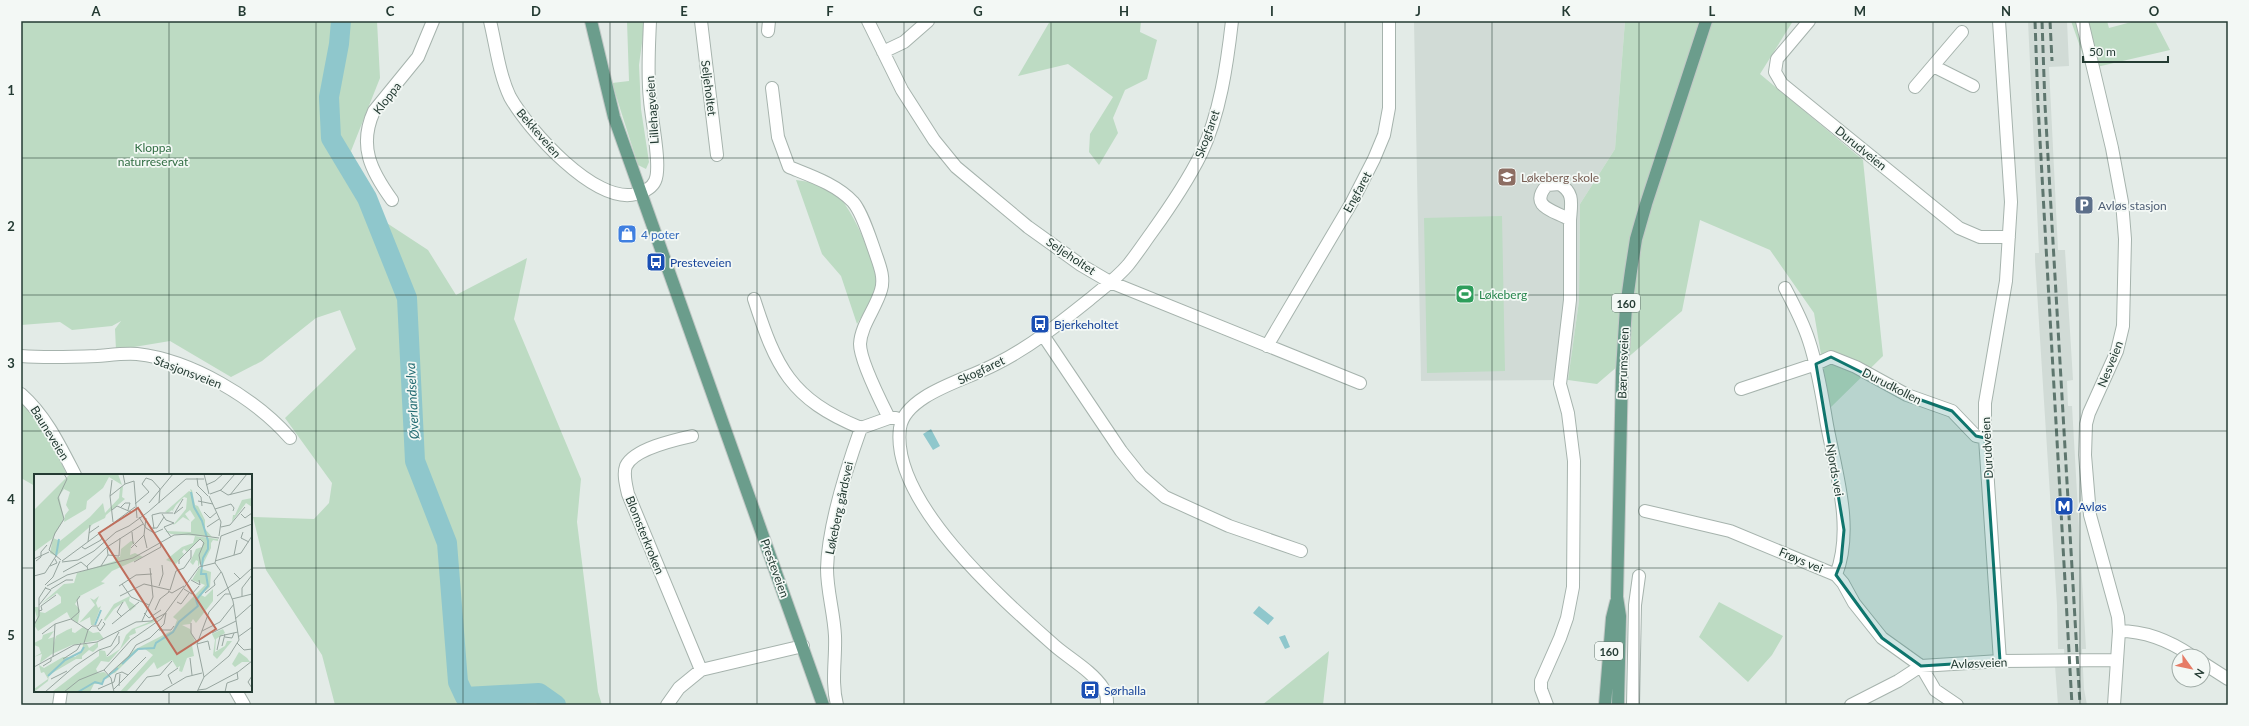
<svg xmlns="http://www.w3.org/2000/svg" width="2249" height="726" viewBox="0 0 2249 726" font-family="Lato,sans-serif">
<rect width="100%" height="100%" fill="#e3ebe7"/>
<!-- built -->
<path fill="#d1dbd6" d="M1414,21H1625L1615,149L1580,204L1579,301L1568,380L1421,381Z
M2028,21H2067L2069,66L2049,67L2058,250H2065L2073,380L2067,381L2068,406H2072L2086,649H2082L2084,689L2087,705H2058L2055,666L2065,665L2064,649H2058L2057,605L2035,260V253H2039Z"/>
<!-- green -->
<path fill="#bddbc3" d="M21,21H377L380,78L351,151L373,214L428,250L456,295L527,258L514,319L581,479L577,522L598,692L602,705H335L322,655L266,570L253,517L314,519L329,503L332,483L285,418L356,349L340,310L316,318L262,361L231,377L170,341L116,350L115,329L121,321L112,326L72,330L60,322L21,325Z
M627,21H645L639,65L641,109L649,162L646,169L638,165L612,83L629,81Z
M1050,21H1141L1140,32L1157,40L1147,79L1125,90L1113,118L1118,133L1099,165L1089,152L1090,134L1113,97L1068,64L1018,76Z
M1625,21H1793L1760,74L1863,160L1883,356L1830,408L1814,313L1770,250L1700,220L1682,311L1597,384L1568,380L1579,301L1580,204L1615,149Z
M2071,21H2107L2109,28L2135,21H2155L2170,50L2088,69Z
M796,180C810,182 823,184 834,192C850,203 875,260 876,280C877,296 865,311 857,324L841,276L822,254Z
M1502,216L1505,371L1427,373L1424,218Z
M21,401L43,425L67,475H35V486L21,478Z
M1719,602L1783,636L1772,655L1748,682L1699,637Z
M1329,651L1323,705H1262Z"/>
<!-- water -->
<path fill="#8fc7cc" d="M931,429L940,446L933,450L923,434Z
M1259,606L1274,618L1268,625L1253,613Z
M1285,635L1290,647L1285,649L1279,637Z"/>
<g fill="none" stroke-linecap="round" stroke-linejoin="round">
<!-- stream -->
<path stroke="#8fc7cc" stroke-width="3.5" d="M465,697L467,705"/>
<!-- river -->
<path stroke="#8fc7cc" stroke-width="20" d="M341,21L339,44L329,97L331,138L367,198L407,298L415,461L447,543L458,682L465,697L539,693L556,705"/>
<defs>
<path id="minor" d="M490,21C496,46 499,74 510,97C528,129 595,205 636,194C643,192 652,188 655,181C662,167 651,117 650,100C647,74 649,47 650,21
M701,21L717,155
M868,21L902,90L934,140L956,167L1028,227L1081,265L1110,282L1360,383
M1809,21L1777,59L1775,72L1782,84L1959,228L1980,237H2009
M1999,21L2011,202L2006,281L1985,403V438L2000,661
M2082,21L2112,148L2122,202L2125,239L2123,326L2117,351L2089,413L2086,424L2085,455L2090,515L2118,617L2119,631L2114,705
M768,31L769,21
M883,52L904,42L928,21
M1933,66L1973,86
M1915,87L1962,32
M772,88L778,137L789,167C811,176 836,184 853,202C862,212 870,238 875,252C879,264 885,277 881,290C876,308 861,325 860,344C860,361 881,402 889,418
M1559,184C1575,192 1571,205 1570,220C1557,211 1527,208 1547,185Z
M392,200C371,171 358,146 374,111L418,57L433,21
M1785,288C1794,305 1803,322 1809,341C1818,368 1822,396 1827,425C1836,473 1854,528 1836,575
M754,299C776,367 790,399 861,428
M1043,335L1121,451L1141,476L1165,497L1229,526L1301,551
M1267,346L1352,202L1374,159L1384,135L1389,108V21
M21,356C47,358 72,357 97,356C110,355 124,353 137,354C191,360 255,398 290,438
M1741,389L1816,364L1831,357L1856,367L1907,395L1952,411L1976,436L1985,438
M21,394C46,416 60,446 75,475
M692,436C674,440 634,449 626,466C623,474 626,485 628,494L701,670
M1645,511L1730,531L1836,575L1843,583L1854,603L1882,638L1921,666L1935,690L1957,705
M2119,631C2147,631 2170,641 2192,656
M2203,663L2228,679
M236,691L244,705
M59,705L61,691
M667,705L679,688L701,670L803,646
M837,705C831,682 836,659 835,636C834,613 827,591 827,569C828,527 847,467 861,428L889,418H896
M1107,705C1107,698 1107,693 1103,688C1092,671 1070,659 1055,646C1004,601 890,502 900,428C902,414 914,404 925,397C947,383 973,376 996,364C1030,347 1060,323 1090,299C1103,288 1117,278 1128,265C1136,255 1144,243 1152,232C1170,207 1187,182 1201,154C1220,114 1227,65 1232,21
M1547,705L1541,689V681L1560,638L1567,618L1573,587L1574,461L1568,413L1560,384L1570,300V220
M1633,705L1635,605L1639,576
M1851,705L1898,681L1921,666L2000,661L2117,660"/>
<path id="major" d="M591,21L614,117L823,705
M1605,705L1612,618L1616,602
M1618,705L1620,616L1617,597L1622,371L1626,307L1631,271L1636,239L1646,204L1706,21"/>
</defs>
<!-- minor casing -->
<use href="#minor" stroke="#a6b3ad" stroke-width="14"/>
<!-- major casing -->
<use href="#major" stroke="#c2c8c6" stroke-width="14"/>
<!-- minor -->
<use href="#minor" stroke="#fff" stroke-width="12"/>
<!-- major -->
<use href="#major" stroke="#6b9d8c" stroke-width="12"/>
<!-- rail -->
<path stroke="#5e766e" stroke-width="3" stroke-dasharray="8 4" stroke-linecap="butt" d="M2035,21L2038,105L2072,705
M2042,21L2045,105L2080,705
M2050,21L2052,61"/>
</g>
<!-- marked area -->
<path fill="#0f766e" fill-opacity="0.2" stroke="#0f766e" stroke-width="3" stroke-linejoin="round" d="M1831,357L1907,395L1952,411L1976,436L1985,438L2000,661L1921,666L1882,638L1836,575L1841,562L1844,530L1816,364Z"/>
<!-- grid -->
<path fill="none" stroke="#243b33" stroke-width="1" stroke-opacity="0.55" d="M169,21V475M316,21V705M463,21V705M610,21V705M757,21V705M904,21V705M1051,21V705M1198,21V705M1345,21V705M1492,21V705M1639,21V705M1786,21V705M1933,21V705M2080,21V705M21,158H2228M21,295H2228M21,431H2228M21,568H35M251,568H2228M169,691V705"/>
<!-- icons -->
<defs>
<symbol id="school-square" viewBox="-11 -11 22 22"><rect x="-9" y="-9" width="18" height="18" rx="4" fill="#8d6e63" stroke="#f3f8f5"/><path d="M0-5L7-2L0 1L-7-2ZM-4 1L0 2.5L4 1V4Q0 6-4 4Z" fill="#fff"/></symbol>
<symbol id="parking-square" viewBox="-11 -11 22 22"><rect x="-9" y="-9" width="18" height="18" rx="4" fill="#5c6f8a" stroke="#f3f8f5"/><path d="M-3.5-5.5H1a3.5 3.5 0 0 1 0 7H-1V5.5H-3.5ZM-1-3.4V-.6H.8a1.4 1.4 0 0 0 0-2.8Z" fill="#fff"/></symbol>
<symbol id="shop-square" viewBox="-11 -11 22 22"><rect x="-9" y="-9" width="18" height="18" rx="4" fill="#3f7fe0" stroke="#f3f8f5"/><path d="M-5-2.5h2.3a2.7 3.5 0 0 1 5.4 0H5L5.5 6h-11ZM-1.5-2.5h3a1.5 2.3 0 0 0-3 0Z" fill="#fff"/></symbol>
<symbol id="bus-square" viewBox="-11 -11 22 22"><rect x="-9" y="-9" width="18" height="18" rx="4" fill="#1a4fb4" stroke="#f3f8f5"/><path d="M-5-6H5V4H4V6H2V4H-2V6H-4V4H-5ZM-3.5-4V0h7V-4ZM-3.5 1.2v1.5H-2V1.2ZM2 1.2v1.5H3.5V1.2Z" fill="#fff"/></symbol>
<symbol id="stadium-square" viewBox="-11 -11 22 22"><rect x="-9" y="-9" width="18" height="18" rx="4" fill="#2e9e5b" stroke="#f3f8f5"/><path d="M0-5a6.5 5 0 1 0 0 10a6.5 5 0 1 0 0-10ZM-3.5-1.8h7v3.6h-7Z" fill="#fff"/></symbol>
<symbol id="metro-square" viewBox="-11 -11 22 22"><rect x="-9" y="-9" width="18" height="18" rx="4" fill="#1a4fb4" stroke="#f3f8f5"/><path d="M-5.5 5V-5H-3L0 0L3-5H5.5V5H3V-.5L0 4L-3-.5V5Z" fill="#fff"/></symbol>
</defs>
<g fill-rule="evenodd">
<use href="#school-square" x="1496" y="166" width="22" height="22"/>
<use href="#parking-square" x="2073" y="194" width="22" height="22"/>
<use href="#shop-square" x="616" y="223" width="22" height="22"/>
<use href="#bus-square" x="645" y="251" width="22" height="22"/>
<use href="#stadium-square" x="1454" y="283" width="22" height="22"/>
<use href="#bus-square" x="1029" y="313" width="22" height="22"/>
<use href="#metro-square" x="2053" y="495" width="22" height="22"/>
<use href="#bus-square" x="1079" y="679" width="22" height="22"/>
</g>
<g text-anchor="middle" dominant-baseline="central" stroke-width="3.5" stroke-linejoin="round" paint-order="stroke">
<!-- shield labels -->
<g fill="#f3f8f5" stroke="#62746d" stroke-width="1">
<rect x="1612" y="294" width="28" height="18" rx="3"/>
<rect x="1595" y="642" width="28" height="18" rx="3"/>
</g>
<g font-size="11" font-weight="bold" fill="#243b33">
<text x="1626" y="303">160</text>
<text x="1609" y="651">160</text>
</g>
<!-- street labels -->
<g font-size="12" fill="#243b33" stroke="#f3f8f5">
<text transform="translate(709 88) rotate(83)">Seljeholtet</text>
<text transform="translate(387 98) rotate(-52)">Kloppa</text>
<text transform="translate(652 110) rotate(-94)">Lillehagveien</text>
<text transform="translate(539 133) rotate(49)">Bekkeveien</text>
<text transform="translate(1207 134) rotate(-70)">Skogfaret</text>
<text transform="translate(1861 148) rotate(39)">Durudveien</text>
<text transform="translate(1357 192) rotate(-61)">Engfaret</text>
<text transform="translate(1071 256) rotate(34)">Seljeholtet</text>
<text transform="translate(1623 363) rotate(-88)">Bærumsveien</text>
<text transform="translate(2110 364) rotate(-68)">Nesveien</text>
<text transform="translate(981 370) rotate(-25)">Skogfaret</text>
<text transform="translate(188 372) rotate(21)">Stasjonsveien</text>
<text transform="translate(1892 386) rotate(27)">Durudkollen</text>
<text transform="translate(50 433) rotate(58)">Bauneveien</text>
<text transform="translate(1987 448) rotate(-93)">Durudveien</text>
<text transform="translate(1835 470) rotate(80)">Njords vei</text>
<text transform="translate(839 508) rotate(-78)">Løkeberg gårdsvei</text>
<text transform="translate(645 535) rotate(68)">Blomsterkroken</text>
<text transform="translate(1801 560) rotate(23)">Frøys vei</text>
<text transform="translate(775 568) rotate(70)">Presteveien</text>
<text transform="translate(1979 663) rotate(-2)">Avløsveien</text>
</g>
<!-- park labels -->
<g font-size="12" fill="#326e44" stroke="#f3f8f5">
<text x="153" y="147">Kloppa<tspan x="153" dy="14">naturreservat</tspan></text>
</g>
<!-- education labels -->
<g font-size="12" fill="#785e54" stroke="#f3f8f5" text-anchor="start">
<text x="1521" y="177">Løkeberg skole</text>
</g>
<!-- service labels -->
<g font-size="12" fill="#4e5e75" stroke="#f3f8f5" text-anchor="start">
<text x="2098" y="205">Avløs stasjon</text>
</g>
<!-- shop labels -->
<g font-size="12" fill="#366cbe" stroke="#f3f8f5" text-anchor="start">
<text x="641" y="234">4 poter</text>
</g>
<!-- transit labels -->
<g font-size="12" fill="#164399" stroke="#f3f8f5" text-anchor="start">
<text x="670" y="262">Presteveien</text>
<text x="1054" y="324">Bjerkeholtet</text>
<text x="2078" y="506">Avløs</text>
<text x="1104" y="690">Sørhalla</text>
</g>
<!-- leisure labels -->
<g font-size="12" fill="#27864d" stroke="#f3f8f5" text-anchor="start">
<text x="1479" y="294">Løkeberg</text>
</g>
<!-- water labels -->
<g font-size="13" font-style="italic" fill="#236b72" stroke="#f3f8f5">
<text transform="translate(412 401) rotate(-93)">Øverlandselva</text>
</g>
</g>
<!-- overview -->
<g transform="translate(34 474)">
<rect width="218" height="218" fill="#e3ebe7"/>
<path d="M36,0H84L88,11L75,3L69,14L53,27L52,35L30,48L31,41L35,36L32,31L36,18L30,15L25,22L30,45L18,65L0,78V36ZM89,12L88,23L91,25L72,41L71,44L59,50L22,82L16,79L19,64L26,67L56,43L69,29L71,39L85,24L86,14ZM156,15L158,16L161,31L164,32L171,46V55L178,63L137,60L131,57L157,58V48L161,44L156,36L151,40L156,47L149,43L141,50L139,51L152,35L153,24L150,23L142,31L139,36L140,38L138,36L134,39L131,38L155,17L157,18ZM218,24V33L212,29L198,48L199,41H201L208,26ZM161,62L184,65V67L179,66L177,69V74L169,90L166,89L164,93V87L162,86L159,91L156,88L162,75L168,73L169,68L166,65L153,78L150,75L148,78L150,80L142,90L132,86L148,73L159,69ZM97,67L101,68L97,72L96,81L101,79L109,83L78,97L67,108L71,109L46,122L41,130L46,136L44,149L36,144L33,138L4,157L0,151L3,144L0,133H4L6,138L11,139L27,129V123L23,119L7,130L30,110L40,109L43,99L81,87V83H86L87,75ZM165,94L177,98L176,113L167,121L171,123L179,115V127L162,149L159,145L156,150L148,151L156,155L162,170L158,171L160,182L153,184L148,198L145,197L146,192L143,194L138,186L123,195L120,188L93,217L86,218L119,181L111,175L104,176L81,199L76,200L100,176L139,156L143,146L139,143L171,111L158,106ZM65,122L62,129L64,134L67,132L60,151H57L56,143L45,149L61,131L56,124L60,126ZM96,122L95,127L102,132L96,137L91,127L80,135L71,147L70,145L80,130ZM125,144L120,148L101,155L102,159L95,162L96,164L75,188L67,187L62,195L64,199L70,198L76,203L69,206L68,210H60L56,218H18L65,182V176L71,177L73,183L77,181L86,175L92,161L98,155ZM49,153L59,159L65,158L70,165L38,171L18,180L6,189L8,180L0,183L7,179L5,173L0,171V169L8,165L9,161L20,157L14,165L20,163V169L22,162L33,156L38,154V158L41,159ZM189,155L191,159L182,165L181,178L191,172L193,167H198L183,185L179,181L181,166L178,160ZM64,168V173L59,178L55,176L48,182V185H42L15,201L14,207L0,218V215L14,205L10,198L7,199L5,191L10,194L29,183H41L48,178L49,170H53L55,174ZM205,178L213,184L216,188H208L201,193L198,190Z" fill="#bddbc3"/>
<path fill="none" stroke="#8fc7cc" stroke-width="2" d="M22,82L25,65M61,151L67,136M88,190L104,175L120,174L122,169L139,158L145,148L164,132L162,126L174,112L172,100H167L169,84L174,75V67L168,47L160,33L157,18M14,202L31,186L47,178L50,173M44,218L61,208L68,210L70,205L84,194"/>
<path fill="none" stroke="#97a59f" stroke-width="1" d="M89,0L91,10L100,7L103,44M170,0L175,20M163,4L164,12L174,22M172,11L181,7L189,0M186,16L194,21L218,15M162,18L167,23L168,32M176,20L187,16L201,0M196,21L213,0M76,22L78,6M175,22L187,48L185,62M164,27L179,30M115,29L139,0M101,30L115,18L108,10L112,4L118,6L126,15L125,29M149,33L140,40L149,25M86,34L91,29H96L94,36M181,35L197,30L200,34L199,37M78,36L83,32L97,38M170,38L176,44L183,38M128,40L132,46L140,49L130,53L137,63M207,40L211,44L218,39M105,43L112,54L120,59L129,55M112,44L110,61L113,74M79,48L76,22L91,10M173,53L185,45M187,53L196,51L211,33M118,54H123L130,43M120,55L118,41L126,39H139M98,58L99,69L103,73M209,58L207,64L215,68M55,59L65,52M187,62L218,50M54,68L56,51M48,73L51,75L67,66L68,63L65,59M73,73L74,81L85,82L86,64M97,74L110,61M200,81L203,66M0,85L15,78M27,86L15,76L21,59L30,45L24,24L33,5L30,0M2,87L7,83V78L13,71M28,87L101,33M181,87L207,79L218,62M28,88L44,86L60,77L82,58L95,52L114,38L152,5H170M100,88L127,73L126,68M145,90V86L166,65L170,69L165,81L167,92M16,92L23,89L21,85M67,92L74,81M54,96L53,92L73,73L109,50M29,98L47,88L53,93M0,102L11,99L22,82M206,105L218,94M157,106L166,111L165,106M88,110L97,123L115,131M11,111L19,103L26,87M13,112L33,101L99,84L140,61L155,60L185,64M85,112L102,101L118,100M125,112L129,100L128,91M17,115L32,106H39M150,115L158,120L165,112M134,117L138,119L150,112M171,119L181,111L180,107L187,98M86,122L110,110L136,116L142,97L150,94L157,84V76M183,122L206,105L200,99M208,122V114L218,101M198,125L218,120M143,128L147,130L155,119M5,131L17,116L11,114M121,136L126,125L135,118M5,137L8,136L7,132L22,121M110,139L115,144L127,136M88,143L83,138L89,128M37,145L54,156M201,145L218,130M108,147L119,123L116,94M157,149V159L163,168M21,150L37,145L45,138L43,126L46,122M78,150L105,128M0,151L5,142V124L12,113M63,153L66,157L71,150L69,148M125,156H137L140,152M168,157L186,148L200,130M178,159L202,147M8,160L21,150L19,183M191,163L198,164L200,159M204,163L218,153M50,169L54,156L58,152H64L68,145M203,169L210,176L218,175M163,170L175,138L191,120H196M188,172L191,160M183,176L186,162L204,158M73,182L85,169V162M156,184L158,201M29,185L43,176L47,169M9,192L17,187V184M0,193L40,171L63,168L102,148L117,147L132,139L130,150L116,164L102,171L95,182L75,200M70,196L77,204L80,218M218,202L214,208L218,214M170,203L163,170L174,167L176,176M17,205L33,197M138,210L134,201L144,194M85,212L86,200M64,215L80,208L82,200L88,198L94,201M80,215L112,183M164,216L172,215L204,198L218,187M11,218L41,192L65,176L77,172L85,158M30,218L45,206L70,196L97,166L127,145L165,93L181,89M101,218L113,203L126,201L138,187M127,218L152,203L168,199M163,218L170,203L195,182L205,166L199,127L188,99L181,89L187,62M191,218L193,209L204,205L203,198"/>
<path fill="#bf6e5c" fill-opacity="0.15" stroke="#bf6e5c" stroke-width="2" d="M104,34L182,155L143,180L65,59Z"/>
<rect width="218" height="218" fill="none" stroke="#243b33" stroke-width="2"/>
</g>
<!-- border -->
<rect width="2249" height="726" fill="none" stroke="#f3f8f5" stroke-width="44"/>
<!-- north arrow -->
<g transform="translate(2191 668) rotate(123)"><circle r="19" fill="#f3f8f5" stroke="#a0aca7"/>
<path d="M0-3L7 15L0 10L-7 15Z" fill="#e67b66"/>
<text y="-6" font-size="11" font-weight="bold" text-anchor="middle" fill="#243b33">N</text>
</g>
<!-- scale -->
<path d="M2083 56v6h85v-6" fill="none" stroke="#243b33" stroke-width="2"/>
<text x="2089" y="56" font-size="12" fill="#243b33" stroke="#f3f8f5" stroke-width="3" paint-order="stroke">50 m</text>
<rect x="22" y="22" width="2205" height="682" fill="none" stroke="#243b33" stroke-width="1.5"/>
<g font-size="13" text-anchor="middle" font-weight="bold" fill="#243b33">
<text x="96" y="16">A</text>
<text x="242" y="16">B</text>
<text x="390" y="16">C</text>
<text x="536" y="16">D</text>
<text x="684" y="16">E</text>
<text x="830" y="16">F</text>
<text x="978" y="16">G</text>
<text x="1124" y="16">H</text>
<text x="1272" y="16">I</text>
<text x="1418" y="16">J</text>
<text x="1566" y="16">K</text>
<text x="1712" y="16">L</text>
<text x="1860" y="16">M</text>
<text x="2006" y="16">N</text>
<text x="2154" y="16">O</text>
<text x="11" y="95">1</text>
<text x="11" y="231">2</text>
<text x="11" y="368">3</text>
<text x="11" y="504">4</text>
<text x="11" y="640">5</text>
</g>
</svg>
